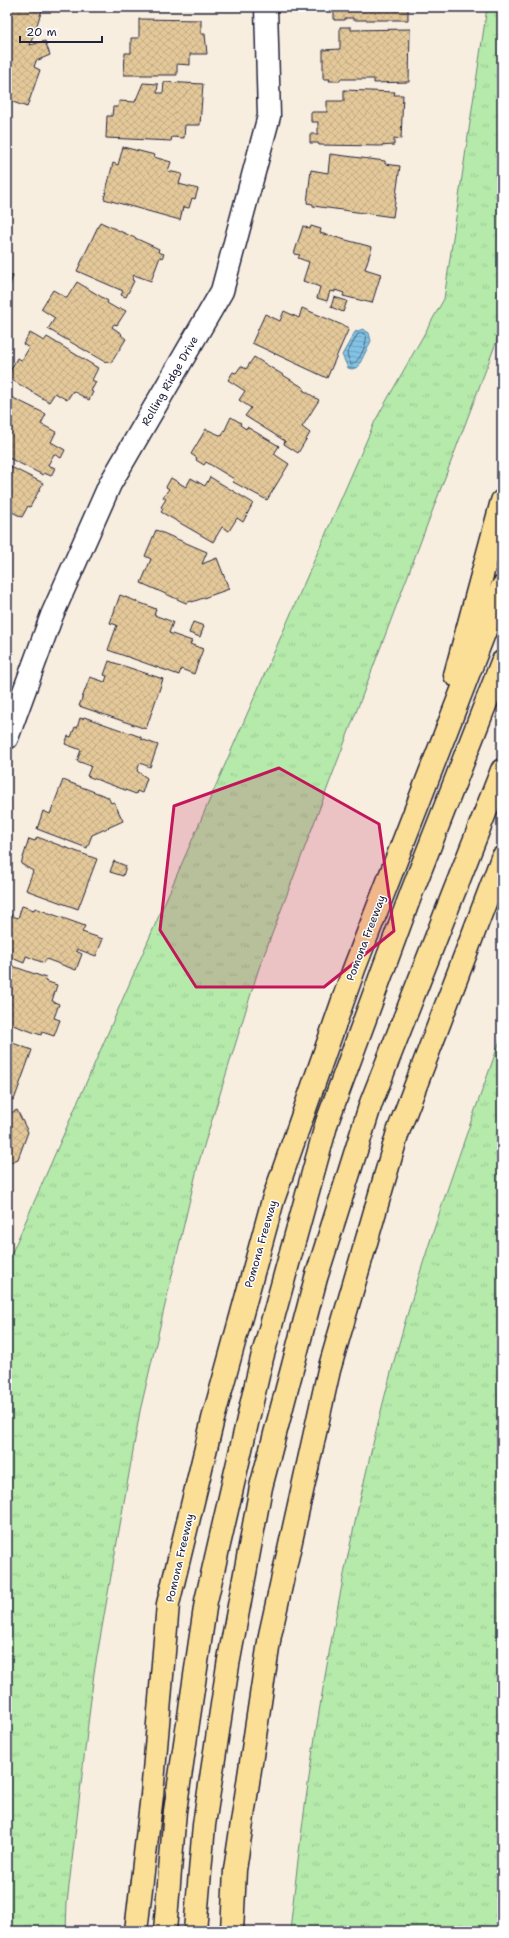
<svg xmlns="http://www.w3.org/2000/svg" width="509" height="1938" viewBox="0 0 509 1938" font-family="'Shantell Sans',sans-serif">
<defs>
<pattern id="grass-tufts" width="24" height="20" patternUnits="userSpaceOnUse"><rect width="24" height="20" fill="#b5eaab"/><path d="M3 7l-1-3M5 7V3M7 7l1-3M15 17l-1-3M17 17v-4M19 17l1-3" fill="none" stroke="#9bc894"/></pattern>
<pattern id="water-rules" width="6" height="5" patternUnits="userSpaceOnUse"><rect width="6" height="5" fill="#82c2e3"/><path d="M0 2.5h6" fill="none" stroke="#70a6c4"/></pattern>
<pattern id="building-cross-hatch" width="8" height="8" patternUnits="userSpaceOnUse"><rect width="8" height="8" fill="#e4c899"/><path d="M0 0l8 8M0 8l8-8" fill="none" stroke="#c3ac85"/></pattern>
</defs>
<rect width="100%" height="100%" fill="#f7eee0"/>
<filter id="ink" filterUnits="userSpaceOnUse"><feTurbulence type="fractalNoise" baseFrequency=".025" numOctaves="2"/><feDisplacementMap in="SourceGraphic" scale="8" xChannelSelector="R" yChannelSelector="G"/><feConvolveMatrix kernelMatrix="1 2 1 2 8 2 1 2 1" color-interpolation-filters="sRGB"/></filter>
<g filter="url(#ink)">
<!-- grass -->
<path fill="url(#grass-tufts)" stroke="#6c8673" d="M487,7H502V327L258,971L198,1165L140,1411L94,1673L67,1903L66,1931H7V1264L375,421L444,299Z
M502,1035V1931H290C310,1738 344,1548 394,1361C424,1251 463,1143 502,1035Z"/>
<!-- water -->
<path fill="url(#water-rules)" stroke="#5c82a0" d="M363,329L369,333L371,341L358,367L352,369L348,368L342,355L355,332Z"/>
<g fill="none" stroke-linecap="round" stroke-linejoin="round">
<!-- shore -->
<path stroke="#48627e" stroke-width="1" d="M362,333L366,335C368,343 359,363 351,365L347,354L357,335Z"/>
</g>
<!-- building -->
<path fill="url(#building-cross-hatch)" stroke="#22223b" d="M9,7H34L42,10L30,45L45,41L50,55L36,61L34,67L40,70L27,107L7,100V12Z
M334,7H408V20H353V18H345V20H334Z
M139,19L201,20V34H205L207,54H190V65L177,64V75H124L125,53H131V38H139Z
M340,27H351V30L410,29L409,82L374,83V79H340V81H329L330,79H323V50L340,49Z
M164,82L203,84L200,125H185L184,138L172,137L171,141L106,138L107,116H112L113,107H118L119,101L135,102L143,83L158,84L157,93H163Z
M344,90L395,92L394,95H403L401,139L394,138V145L379,146L319,145L318,143H310V134H318V122H311V112H327V101H344Z
M123,147L155,155L154,157L171,162L168,171L182,174L179,184L198,189L195,199L192,198L189,208L183,207L180,220L104,199L113,163L118,165Z
M330,154L385,161V164L400,166L393,217L313,206V204L307,203L311,170L328,173Z
M100,222L159,249L158,252L164,254L162,258L160,257L151,281L134,275L132,280L134,281L126,297L121,295L123,291L77,271Z
M303,226L310,229L311,226L321,229L320,233L372,247L365,269L381,274L372,303L343,296L344,293L335,290V292L330,291L327,301L317,298L320,287L303,281L309,262L298,258L300,255L294,254Z
M7,273L13,276L8,290H7Z
M77,282L108,301L107,303L119,310L120,308L126,311L117,325L114,324L112,327L122,334L121,335L126,339L111,363L106,361L105,362L48,329L55,318L41,309L53,290L67,298Z
M334,297L347,301L343,312L331,307Z
M302,308L349,328L327,378L252,343L265,314L280,321L284,311L299,318Z
M30,333L44,341L47,337L98,368L92,380L96,382L91,391L93,392L89,400L73,391L67,400L55,393L49,402L7,377L17,358L22,360L29,348L23,344Z
M254,357L304,388L303,390L319,400L302,427L310,433L298,453L284,444L285,441L245,416L251,408L239,400L245,391L228,380L233,372L236,373L241,366L246,369Z
M7,395L46,414L41,424L56,432L51,442L65,450L61,458L54,454L48,465L55,468L51,476L44,473L43,475L7,457Z
M231,417L241,423L240,425L246,429L247,427L279,446L274,454L289,464L267,500L233,482L234,479L206,462L204,465L196,460L197,458L191,454L206,429L222,436Z
M7,465L43,483L30,507L28,506L22,517L8,510L7,511Z
M210,477L253,503L243,522L237,518L229,531L222,527L213,542L161,512L163,509L161,507L166,499L163,497L169,489L166,487L171,478L186,487L191,478L205,486Z
M156,530L207,552L202,564L217,558L229,589L192,602L191,601L186,603L141,583L151,559L145,556Z
M120,595L156,609L154,615L173,622L169,633L192,641L190,644L203,649L194,674L181,669L179,675L108,650L117,625L110,623Z
M193,622L204,626L200,637L189,633Z
M109,661L163,679L146,729L79,706L90,677L105,682L107,676L104,675Z
M84,717L141,737V739L158,745L150,767L140,763L137,771L147,778L142,793L137,791L136,794L87,776L91,766L77,761L81,750L65,744L68,736L71,737L75,727L77,728L80,718L83,719Z
M63,780L108,797L111,803L114,802L123,821L92,835L87,848L37,829L43,811L50,814Z
M37,837L97,859L78,909L26,890L33,871L21,864L29,839L35,841Z
M114,861L126,866L123,876L110,872Z
M22,906L34,910L35,908L85,926L82,932L103,939L96,956L77,949L76,951L82,954L76,970L46,959L44,963L26,956L24,963L7,956V923L10,915L18,918Z
M7,964L46,978L45,981L57,985L52,1001L59,1004L54,1018L60,1020L54,1036L42,1032L41,1035L7,1023Z
M7,1041L32,1050L14,1100L7,1097Z
M17,1110L28,1132L18,1159L7,1164V1115Z"/>
<g fill="none" stroke-linecap="round" stroke-linejoin="round">
<defs>
<path id="street" d="M7,738L52,615L110,484L222,291L269,116L266,7"/>
<path id="highway" d="M455,675L502,501
M136,1931L152,1795L168,1604L213,1419L273,1200L354,969L502,587
M165,1931L175,1811L206,1601L262,1358L327,1122L411,894L502,662
M195,1931L204,1825L228,1665L261,1487L316,1278L371,1103L502,770
M232,1931L235,1870L270,1635L329,1370L398,1132L502,858"/>
</defs>
<!-- street casing -->
<use href="#street" stroke="#22223b" stroke-width="25"/>
<!-- highway casing -->
<use href="#highway" stroke="#22223b" stroke-width="25"/>
<!-- street -->
<use href="#street" stroke="#fff" stroke-width="22"/>
<!-- highway -->
<use href="#highway" stroke="#fbdf96" stroke-width="22"/>
</g>
</g>
<!-- marked area -->
<path fill="#c2185b" fill-opacity="0.2" stroke="#c2185b" stroke-width="3" stroke-linejoin="round" d="M279,768L379,824L394,931L324,987H196L160,930L174,806Z"/>
<g text-anchor="middle" dominant-baseline="central" stroke-width="3" stroke-linejoin="round" paint-order="stroke">
<!-- street labels -->
<g font-size="11" fill="#22223b" stroke="#fff">
<text transform="translate(170 381) rotate(-60)">Rolling Ridge Drive</text>
<text transform="translate(366 938) rotate(-69)">Pomona Freeway</text>
<text transform="translate(261 1244) rotate(-74)">Pomona Freeway</text>
<text transform="translate(180 1558) rotate(-77)">Pomona Freeway</text>
</g>
</g>
<!-- margin -->
<rect width="509" height="1938" fill="none" stroke="#fff" stroke-width="24"/>
<rect x="12" y="12" width="485" height="1914" fill="none" stroke="#22223b" stroke-width="1.5" filter="url(#ink)"/>
<!-- scale -->
<path d="M20 36v6h82v-6" fill="none" stroke="#22223b" stroke-width="2"/>
<text x="26" y="36" font-size="12" fill="#22223b" stroke="#ffffff" stroke-width="3" paint-order="stroke">20 m</text>
</svg>
